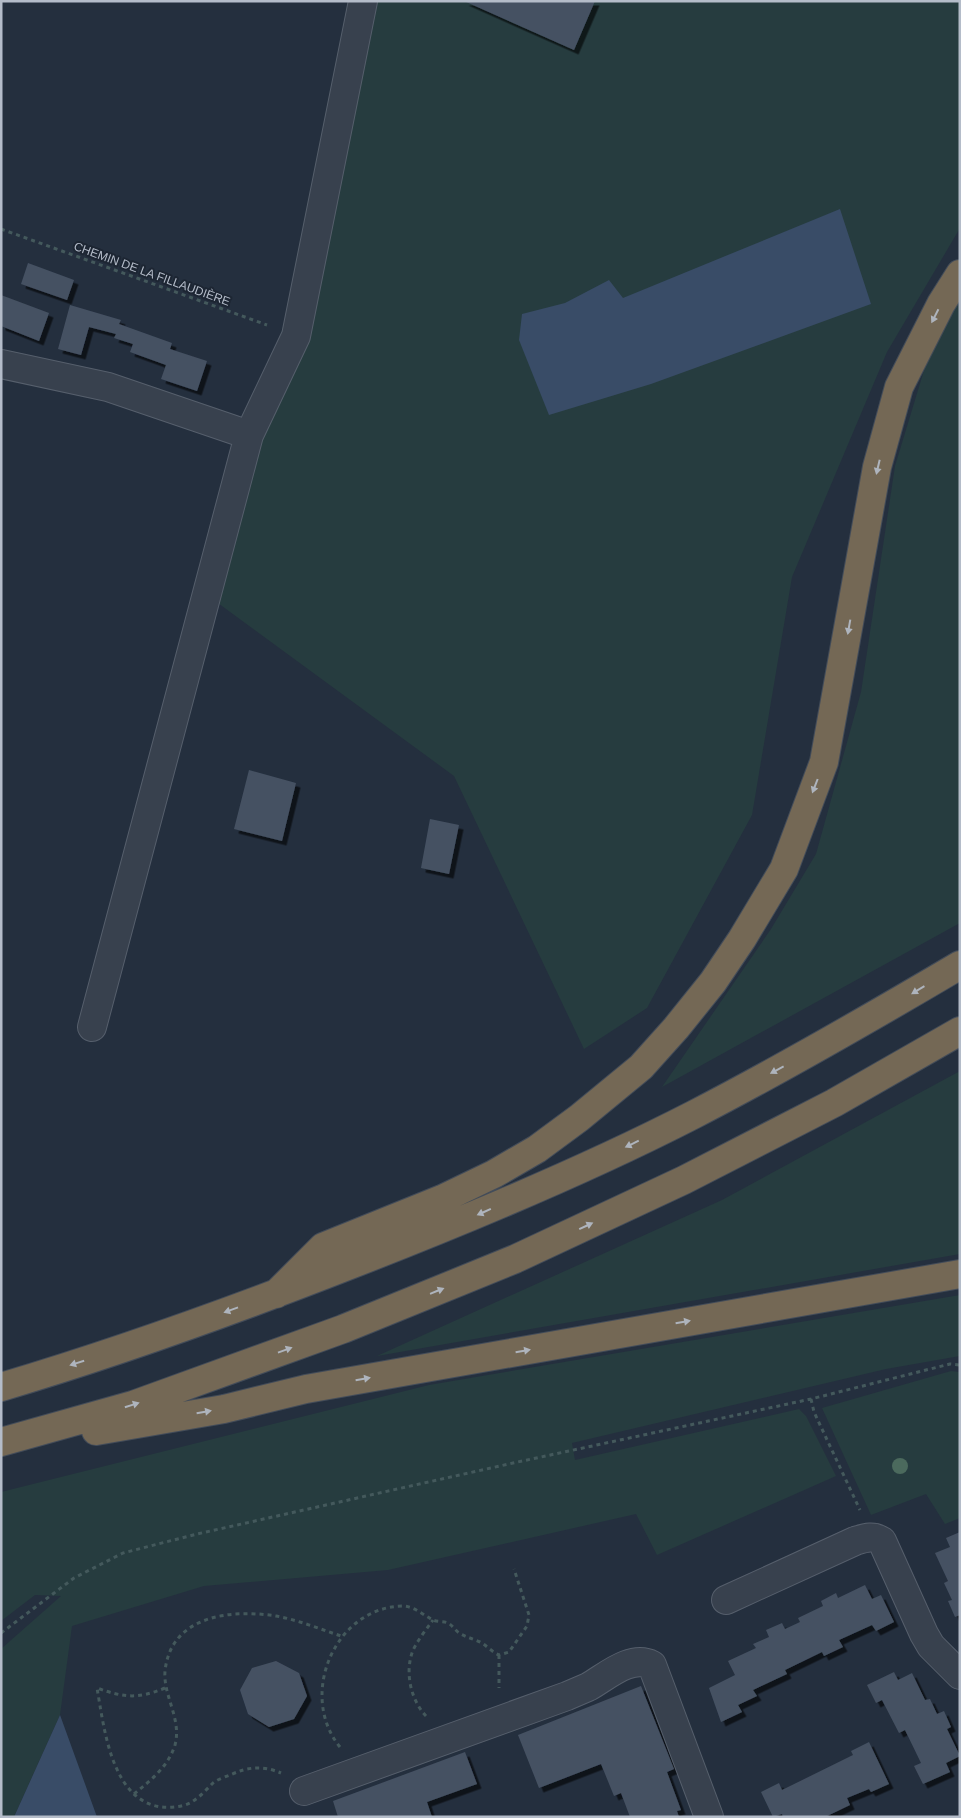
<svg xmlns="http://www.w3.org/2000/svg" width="961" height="1818" viewBox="0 0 961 1818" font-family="Helvetica,sans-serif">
<defs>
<filter id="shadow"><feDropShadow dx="4.5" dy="4.5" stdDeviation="0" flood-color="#0009"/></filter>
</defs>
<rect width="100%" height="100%" fill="#242f3e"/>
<!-- green -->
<path fill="#263c3f" d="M375,1H960V228L887,352L792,577L752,815L647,1008L584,1049L454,776L207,595Z
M960,302V923L662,1087L771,929L816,854L861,692L895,466L935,334Z
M960,1071V1254L377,1356L722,1200Z
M960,1295V1356L886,1369L572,1443L575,1460L799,1409L806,1416L836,1476L657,1555L636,1514L388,1570L204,1586L72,1626L60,1715L14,1817H1V1649L61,1596L35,1595L1,1621V1492L429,1385Z
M951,1371L960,1372V1518L945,1524L926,1494L871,1515L822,1408Z"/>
<!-- water -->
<path fill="#394c67" d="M840,209L871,304L651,384L549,415L519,340L522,314L565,303L609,280L623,298Z
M60,1715L97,1817H14Z"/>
<!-- building -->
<path fill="#455162" filter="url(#shadow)" d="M464,1H595L574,50Z
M28,263L74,280L67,300L21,284Z
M1,295L49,313L39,341L1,326Z
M70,305L121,320L119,324L172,343L170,349L207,361L197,391L161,379L166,365L130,352L133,344L114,338L116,334L89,327L81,355L58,349Z
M249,770L296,783L282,841L234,829Z
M430,819L459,825L449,874L421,868Z
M960,1532V1615L955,1617L948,1601L952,1600L944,1583L948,1581L935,1553L950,1547L946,1538Z
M865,1585L872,1599L881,1595L894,1622L876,1631L872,1625L839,1640L843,1647L824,1656L822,1652L785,1670L787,1674L753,1690L757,1696L738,1705L742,1712L721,1722L709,1688L735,1675L728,1661L756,1648L753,1644L769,1637L766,1630L782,1623L785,1629L800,1622L798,1618L823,1606L821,1601L836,1593L838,1598Z
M276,1661L299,1673L307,1696L294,1719L269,1727L248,1714L240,1690L252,1668Z
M894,1672L898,1680L912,1673L925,1700L930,1699L937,1714L944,1711L951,1727L947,1729L960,1756L946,1763L950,1772L923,1784L914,1766L921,1763L905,1730L899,1733L882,1700L876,1703L867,1685Z
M641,1686L674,1769L667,1772L681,1810L677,1811L679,1817H630L621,1793L614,1796L601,1764L539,1788L518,1735Z
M869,1742L889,1784L871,1792L869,1789L847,1798L850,1805L825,1817H783L782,1814L773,1817L761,1792L779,1783L782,1790L853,1755L851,1751Z
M465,1752L477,1784L427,1802L432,1817H338L333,1801Z"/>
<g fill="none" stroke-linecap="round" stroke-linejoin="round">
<defs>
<path id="minor" d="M1,364L108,387L249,435
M92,1027L249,435L296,336L363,1
M726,1600L855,1541C865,1538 873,1535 882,1541L924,1634L931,1646L960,1675
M304,1791L567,1696C574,1693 581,1690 588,1687C606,1677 631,1654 652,1665L709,1817"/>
<path id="highway" d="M276,1294L323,1247L442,1199L494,1174L537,1149L579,1118L641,1067L676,1028L713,982L742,939L784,869L824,762L877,467L899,387L941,304L960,274
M1,1387C119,1352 235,1310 350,1265C466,1220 582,1172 693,1115C784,1068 872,1017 960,965
M96,1431L224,1409L306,1389L960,1274
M1,1442L133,1405L343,1329L515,1259L684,1180L834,1103L960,1031"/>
</defs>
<!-- minor casing -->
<use href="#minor" stroke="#565f6c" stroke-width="30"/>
<!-- highway casing -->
<use href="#highway" stroke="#434c59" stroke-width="30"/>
<!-- path -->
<path stroke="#44595c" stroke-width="3" stroke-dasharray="4 4" stroke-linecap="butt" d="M1,229L267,325
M811,1399L814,1412L860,1510
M1,1633L74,1578L123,1553L197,1534L513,1463L811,1399L950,1364L960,1365
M499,1655V1688
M165,1688C138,1699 125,1698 97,1688C104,1727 111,1800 161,1807C170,1808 182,1807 190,1803C199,1798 206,1790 213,1783C218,1779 225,1777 230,1775C248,1767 262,1765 281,1773
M426,1716C411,1700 405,1674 412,1653C416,1642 426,1630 433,1620
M340,1747C298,1696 334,1608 402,1606C414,1606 423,1615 433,1620C437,1622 443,1621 448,1623C452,1625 455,1630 459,1633C466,1637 473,1639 480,1642C486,1645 492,1652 499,1655L509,1652L527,1626L529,1615L514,1569
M134,1794C151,1780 168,1767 175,1745C182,1719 163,1696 165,1671C171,1615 231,1609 276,1616C298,1620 320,1629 341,1636"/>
<!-- minor -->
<use href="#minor" stroke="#38414e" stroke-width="28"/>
<!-- highway -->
<use href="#highway" stroke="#746855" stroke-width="28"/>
</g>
<!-- trees -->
<circle fill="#4b6a5d" cx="900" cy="1466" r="8"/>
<!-- one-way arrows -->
<defs><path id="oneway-solid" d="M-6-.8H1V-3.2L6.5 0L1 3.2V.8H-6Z" transform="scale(1.25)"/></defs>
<g fill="#aeb4bd">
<use href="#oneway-solid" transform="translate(935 316) rotate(117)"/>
<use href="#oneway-solid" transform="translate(878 467) rotate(103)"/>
<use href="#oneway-solid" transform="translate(849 627) rotate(100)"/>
<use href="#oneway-solid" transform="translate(815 786) rotate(111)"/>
<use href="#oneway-solid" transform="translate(918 990) rotate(149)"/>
<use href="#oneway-solid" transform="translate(777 1070) rotate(152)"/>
<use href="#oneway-solid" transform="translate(632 1144) rotate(154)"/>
<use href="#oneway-solid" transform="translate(484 1212) rotate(156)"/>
<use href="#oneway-solid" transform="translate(586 1226) rotate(-25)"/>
<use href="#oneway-solid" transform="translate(437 1291) rotate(-22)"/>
<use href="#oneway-solid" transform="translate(231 1310) rotate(160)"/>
<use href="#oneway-solid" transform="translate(683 1322) rotate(-10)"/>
<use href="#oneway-solid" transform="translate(285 1350) rotate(-20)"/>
<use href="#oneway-solid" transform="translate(523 1351) rotate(-10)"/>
<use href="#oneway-solid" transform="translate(77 1363) rotate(163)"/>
<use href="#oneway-solid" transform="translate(363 1379) rotate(-10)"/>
<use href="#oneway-solid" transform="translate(132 1405) rotate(-18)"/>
<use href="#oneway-solid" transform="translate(204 1412) rotate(-10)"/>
</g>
<g text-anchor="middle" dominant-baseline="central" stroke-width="4" stroke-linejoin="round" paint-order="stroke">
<!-- street labels -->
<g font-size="12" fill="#b4bcc9" stroke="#1d2633">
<text transform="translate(152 274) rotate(20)">CHEMIN DE LA FILLAUDIÈRE</text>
</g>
</g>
<!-- border -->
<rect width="961" height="1818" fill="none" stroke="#b4bcc9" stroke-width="5"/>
</svg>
